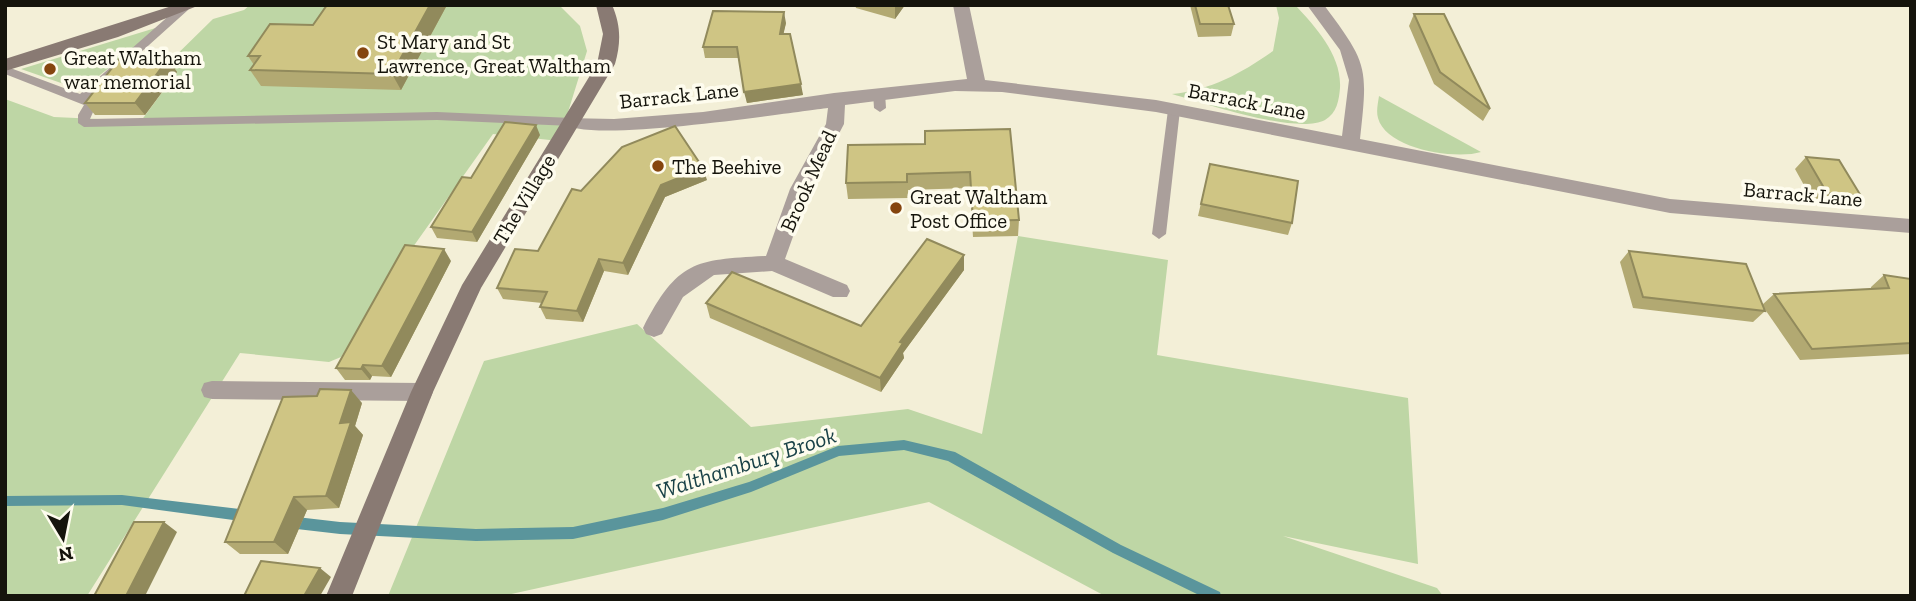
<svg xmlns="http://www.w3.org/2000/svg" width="1916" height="601" viewBox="0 0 1916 601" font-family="'Zilla Slab',serif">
<rect width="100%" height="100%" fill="#f3efd7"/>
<!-- green -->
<path fill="#bed6a5" d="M250,5H559L580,26L587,51L559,141L493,134L396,271L341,357L329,362L240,353L87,596H5V99L54,117L141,121L177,72L160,71L213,19L244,10Z
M1276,5H1295C1316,27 1342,56 1340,88C1339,100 1337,113 1325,120C1296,135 1204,103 1172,94C1211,90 1242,73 1273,51L1279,18Z
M162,26L81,90L21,69Z
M1379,96L1481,152C1455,160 1386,149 1378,118C1376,111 1378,103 1379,96Z
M1018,236L1168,260L1157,355L1408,398L1418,564L1283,536L1437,588L1443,596H1105L929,502L502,596H388L484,361L637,324L751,427L908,409L982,434Z"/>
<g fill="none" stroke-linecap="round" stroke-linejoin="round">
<!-- stream -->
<path fill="#5a959c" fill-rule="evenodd" d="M904,440L955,452L1121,545L1220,592L1221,596H1201L1113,553L948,461L904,450L839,456L751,492L663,520L573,539L476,541L340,534L288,528L284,526L282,522L284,518L288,516L340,522L476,529L573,527L663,508L749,482L838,446Z
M122,495L248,510L252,512L254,516L252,520L248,522L122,505L5,506V496Z"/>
<!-- lane -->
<path fill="#aa9f9b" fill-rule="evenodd" d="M186,5L189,8L188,10L90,98L97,103L90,119L437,112L572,118L578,122L572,126L437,120L84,127L78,123V115L84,105L5,74V66L80,94L180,6Z
M879,89L885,93L886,108L880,112L874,108L873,93Z
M1174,106L1180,110L1166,234L1159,239L1152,234L1168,110Z"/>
<!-- street -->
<path fill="#aa9f9b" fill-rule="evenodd" d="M953,5H969L985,80L1156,100L1342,136L1349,80L1340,50L1307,5H1324C1368,64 1368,66 1360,139L1670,199L1911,219V233L1670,213L1156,112L1002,92L955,91L845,105L844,124L810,189L785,259L847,285L850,291L847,297H833L772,271L714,275L683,297L662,334L654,337L646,334L643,328C678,260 695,260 766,256L790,189L826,124L828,108C792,112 578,146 563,122L566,118L614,119L703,112L834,93L967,79Z
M212,381L422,383L430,385L433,392L430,399L422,401L212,399L204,397L201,390L204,383Z"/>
<!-- secondary -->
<path fill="#897a73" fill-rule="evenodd" d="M175,5H200L118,37L5,71V59Z
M596,5H612C621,25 621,43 615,64L481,288L433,392L352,596H326L411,392L462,285L597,64L603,34Z"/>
</g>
<!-- wall -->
<path fill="#b2a972" d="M327,5H447L401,90L261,86L250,70L254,65L248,56L313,25Z
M855,5H905L895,19L856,8Z
M1190,5H1228L1234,24L1231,36L1198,37Z
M1414,14L1490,109L1483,121L1434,84L1409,26Z
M786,23L783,34L803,95L747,103L739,58H705L703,47Z
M168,59L177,72L145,115H95L85,103Z
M1010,129L1019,220L1018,236L973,237L970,188L908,190V198L848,199L846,183L925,144Z
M540,135L477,242L437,238L431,227L471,178Z
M1806,157L1861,196L1849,208L1815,205L1795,169Z
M1210,164L1292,223L1288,235L1198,216Z
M707,180L665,197L628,275L604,271L583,322L546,319L540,307L542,303L503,299L497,288L538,251L581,191Z
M1629,251L1762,305L1774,294L1871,289V287L1884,275L1911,279V354L1800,360L1764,308L1765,311L1753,322L1633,308L1620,262Z
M964,255V270L903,353L904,358L881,392L710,318L706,303L861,326Z
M451,261L391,377L372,376L370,380H345L336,368Z
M362,403L355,426L363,435L339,508L307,510L288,554H240L225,542Z"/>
<!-- shaded-wall -->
<path fill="#918a5c" d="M430,5H447L401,90L392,74Z
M895,5H905L895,19Z
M784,12L786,23L781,45L780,34Z
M168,59L177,72L145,115L135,103Z
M801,84L803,95L747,103L744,92Z
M536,125L540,135L477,242L472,232Z
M703,168L707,180L665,197L628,275L623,263L661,185Z
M444,249L451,261L391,377L382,366Z
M964,255V270L903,353L904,358L881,392L880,378L900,342Z
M599,259L604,271L583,322L577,311Z
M363,365L372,376L370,380L361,369Z
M351,390L362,403L355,426L363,435L339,508L326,496L340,423Z
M294,497L307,510L288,554L274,542Z
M164,522L177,532L145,596H126Z
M320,568L331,577L320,596H304Z"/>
<!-- building -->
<path fill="#cfc584" stroke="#918a5c" stroke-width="2" d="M327,5H430L392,74L250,70L260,56H248L270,24L313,25Z
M1195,5H1228L1234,24H1200Z
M713,11L784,12L780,34H790L801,84L744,92L737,47H703Z
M1414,14H1444L1490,109L1440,72Z
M119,59H168L135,103H85Z
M505,122L536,125L472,232L431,227L462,177L471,178Z
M675,126L703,168L661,185L623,263L599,259L577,311L540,307L547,292L497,288L515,249L538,251L572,189L581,191L622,147Z
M1010,129L1019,220L973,221L970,172L907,174V182L846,183L848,145L925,144V131Z
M1806,157L1839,160L1861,196L1827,193Z
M1210,164L1298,181L1292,223L1201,204Z
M927,239L964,255L900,342L903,343L880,378L706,303L732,272L861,326Z
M405,245L444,249L382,366L363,365L361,369L336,368Z
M1629,251L1746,264L1765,311L1643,297Z
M1884,275L1911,279V343L1812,349L1774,294L1889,288Z
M320,389L351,390L340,423L351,422L326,496L294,497L274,542H225L283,397L317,396Z
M134,522H164L126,596H94Z
M261,561L320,568L304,596H244Z"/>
<!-- markers -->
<g fill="#85450e" stroke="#fefcee" stroke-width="2.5">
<circle cx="363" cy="53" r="7"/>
<circle cx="50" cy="69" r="7"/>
<circle cx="658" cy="166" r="7"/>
<circle cx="896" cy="208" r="7"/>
</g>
<g text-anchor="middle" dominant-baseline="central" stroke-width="7" stroke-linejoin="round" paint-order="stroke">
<!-- poi labels -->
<g font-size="21" fill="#15140c" stroke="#fefcee" text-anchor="start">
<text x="377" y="41">St Mary and St<tspan x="377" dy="24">Lawrence, Great Waltham</tspan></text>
<text x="64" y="57">Great Waltham<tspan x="64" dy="24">war memorial</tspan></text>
<text x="672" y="166">The Beehive</text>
<text x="910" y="196">Great Waltham<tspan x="910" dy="24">Post Office</tspan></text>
</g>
<!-- street labels -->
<g font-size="21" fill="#15140c" stroke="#fefcee">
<text transform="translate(679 95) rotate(-6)">Barrack Lane</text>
<text transform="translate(1247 101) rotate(11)">Barrack Lane</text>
<text transform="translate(808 181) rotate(-66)">Brook Mead</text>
<text transform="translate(1803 194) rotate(5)">Barrack Lane</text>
<text transform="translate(524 199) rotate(-59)">The Village</text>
</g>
<!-- water labels -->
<g font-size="23" font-style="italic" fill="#194147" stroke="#fefcee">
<text transform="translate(746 463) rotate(-18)">Walthambury Brook</text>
</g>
</g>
<!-- border -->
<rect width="1916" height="601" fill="none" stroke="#15140c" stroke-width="14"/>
<!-- north arrow -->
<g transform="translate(63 538) rotate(170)" stroke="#fefcee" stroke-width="5" paint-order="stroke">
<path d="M0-5L12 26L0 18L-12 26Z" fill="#15140c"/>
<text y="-10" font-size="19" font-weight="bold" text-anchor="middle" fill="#15140c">N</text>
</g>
</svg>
